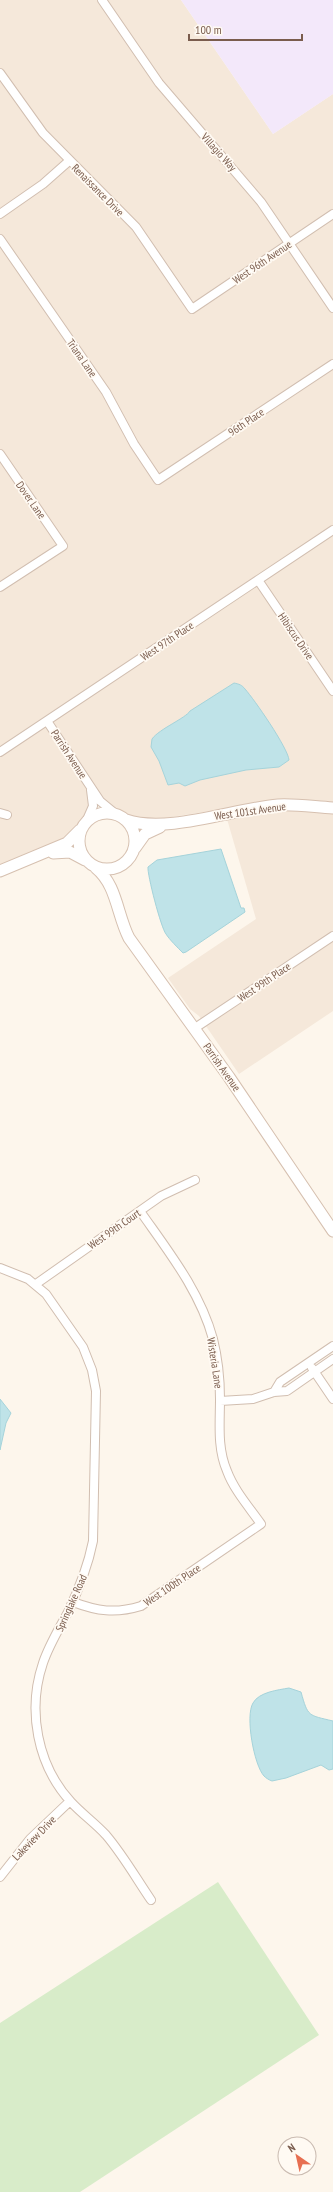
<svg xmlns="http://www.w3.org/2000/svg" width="333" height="2192" viewBox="0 0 333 2192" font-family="'PT Sans Narrow',sans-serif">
<rect width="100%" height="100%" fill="#fdf6ec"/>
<!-- residential -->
<path fill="#f5e8da" d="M0,0H181L273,134L333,94V802L274,801L146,821L134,819L104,801L90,807L71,836L0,868Z
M287,809L333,813V1011L239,1074L199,1016L190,1009L168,978L256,919L227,819Z"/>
<!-- education -->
<path fill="#f3e8fa" d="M181,0H333V94L273,134Z"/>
<!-- green -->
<path fill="#d8ecc9" d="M218,1882L319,2035L80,2192H0V2023Z"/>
<!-- water -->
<path fill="#bfe3e8" stroke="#a5d3da" d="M234,683C239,684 242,685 245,689C254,699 288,748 289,760L279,767L246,770L200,780L185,786L179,783L168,785L159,761L151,747L152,739C159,729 186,718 190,711Z
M221,849L241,908H244L245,912L186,952L183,953C178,948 169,939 166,934C161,928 147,874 148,867L157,860Z
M0,1399L11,1413L6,1423L0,1450Z
M289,1688L301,1692C308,1717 308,1715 333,1721V1769L329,1770L321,1765L286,1778L272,1781C269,1780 266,1778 264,1776C254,1765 245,1716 253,1703C259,1692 278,1690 289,1688Z"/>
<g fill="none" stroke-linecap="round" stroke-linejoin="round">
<defs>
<path id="street" d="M102,0L159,83L261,202L333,308
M0,73L43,133L136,227L192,309L333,214
M0,214L43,184L69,161
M0,239L106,392L134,444L158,480L333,364
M0,454L63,546L0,587
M258,580L333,691
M47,721L100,801L117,815
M0,752L333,530
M0,813L7,815
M86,822L93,806L91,790
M195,1028L333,936
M0,1268L28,1279L46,1294L83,1347L92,1370L96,1391L93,1541C88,1566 79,1589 68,1612C59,1629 49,1645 43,1663C27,1710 37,1765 71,1802C82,1814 95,1823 106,1835C123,1855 136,1878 151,1900
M36,1284L161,1196L195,1180
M312,1368L333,1399
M274,1392L280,1382L333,1346
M220,1401L253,1399L274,1392L287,1391L333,1359
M73,1602C97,1611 115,1614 141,1606L261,1524C249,1507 234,1490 227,1471C217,1448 220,1423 220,1399C220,1379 218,1359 213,1339C200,1291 168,1251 140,1211
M0,1877L30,1839L70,1801"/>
<path id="secondary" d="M79 841a28 28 0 1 1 56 0a28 28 0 1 1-56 0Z
M126,820C167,834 233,809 278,805C296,804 315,807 333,808
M135,848L145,834L160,827
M53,853L70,852L85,860
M96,868C117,885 117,915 129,938L229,1077L333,1231
M0,871L67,843L80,830"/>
</defs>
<!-- street casing -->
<use href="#street" stroke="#d1beb0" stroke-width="10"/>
<!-- secondary casing -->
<use href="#secondary" stroke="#d6c0b0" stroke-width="13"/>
<!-- street -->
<use href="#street" stroke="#fff" stroke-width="8"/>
<!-- secondary -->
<use href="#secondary" stroke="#fff" stroke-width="11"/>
</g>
<g text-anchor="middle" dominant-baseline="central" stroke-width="3.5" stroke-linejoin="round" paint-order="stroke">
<!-- street labels -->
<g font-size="11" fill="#7a5c4d" stroke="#fffaf3">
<text transform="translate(219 152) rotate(48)">Villagio Way</text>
<text transform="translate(98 190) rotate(45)">Renaissance Drive</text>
<text transform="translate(262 262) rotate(-34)">West 96th Avenue</text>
<text transform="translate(82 358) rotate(55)">Triana Lane</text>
<text transform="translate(246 422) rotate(-34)">96th Place</text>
<text transform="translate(31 500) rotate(55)">Dover Lane</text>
<text transform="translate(296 636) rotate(56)">Hibiscus Drive</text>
<text transform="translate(167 641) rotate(-34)">West 97th Place</text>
<text transform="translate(69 754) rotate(57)">Parrish Avenue</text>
<text transform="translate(250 811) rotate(-8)">West 101st Avenue</text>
<text transform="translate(264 982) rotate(-34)">West 99th Place</text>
<text transform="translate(222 1067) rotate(55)">Parrish Avenue</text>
<text transform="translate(114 1229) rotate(-35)">West 99th Court</text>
<text transform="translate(215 1363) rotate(81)">Wisteria Lane</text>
<text transform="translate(172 1585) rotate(-34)">West 100th Place</text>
<text transform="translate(71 1603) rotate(-66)">Springlake Road</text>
<text transform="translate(34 1838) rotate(-46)">Lakeview Drive</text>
</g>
</g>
<!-- north arrow -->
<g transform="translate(297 2156) rotate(326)"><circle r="19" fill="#fffaf3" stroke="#cabbb1"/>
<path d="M0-3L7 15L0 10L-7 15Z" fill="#e76f51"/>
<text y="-6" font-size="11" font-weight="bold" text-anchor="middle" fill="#7a5c4d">N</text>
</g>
<!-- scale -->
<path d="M189 34v6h113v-6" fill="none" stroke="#7a5c4d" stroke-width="2"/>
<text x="195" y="34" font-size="12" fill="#7a5c4d" stroke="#fffaf3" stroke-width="3" paint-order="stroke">100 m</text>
</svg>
